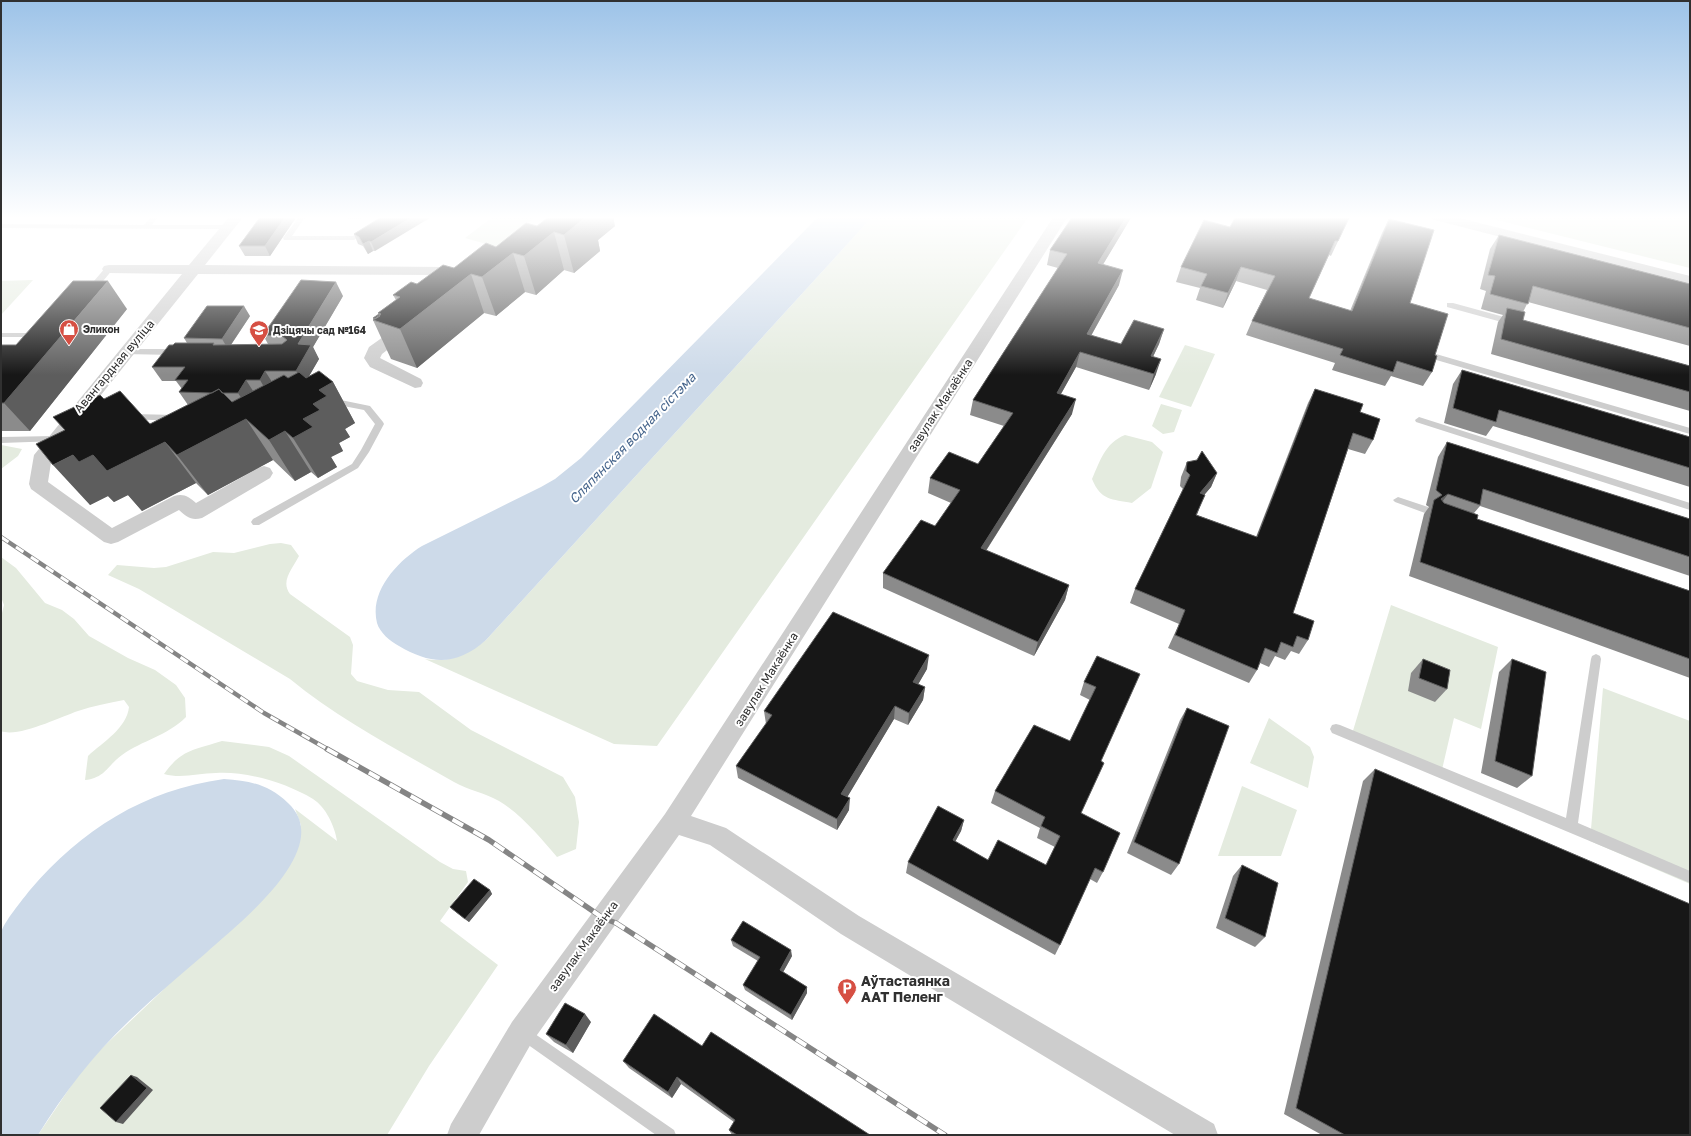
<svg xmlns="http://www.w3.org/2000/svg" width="1691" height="1136" viewBox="0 0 1691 1136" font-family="'Golos Text',sans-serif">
<rect width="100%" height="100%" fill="#fff"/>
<!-- green -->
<path fill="#e4ebdf" d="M494,216H537L497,247L465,238Z
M873,216H1029L657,746L614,744L425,659C452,663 464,655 486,640Z
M1481,216H1690V268Z
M33,280L1,315V281Z
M1185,345L1215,354L1191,407L1159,397Z
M1161,404L1182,410L1174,432L1163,434L1152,426Z
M1125,435L1152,442L1163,452L1151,488L1132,503C1112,499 1101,501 1092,479C1100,461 1105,443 1125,435Z
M1,445L22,449L18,456L1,469Z
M281,543L291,545L299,556C293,568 280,581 290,594L350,637L353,645L351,674L357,681L388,690L419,692L471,730L563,777L575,797L579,822L576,849L557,857C542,839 520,813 499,801C485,793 468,790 454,782C398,750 340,720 290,679L139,589L108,575L117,565L154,568L166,567L213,552L234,553L270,544Z
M1,557L16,568L45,603L62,610L74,619L89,636L128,658L155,670L176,685L185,698L186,717C167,736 143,740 122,755C107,766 105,778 85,780L88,756C103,742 127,728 129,707L124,700C109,703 93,706 78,711C60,717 18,738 1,731V617L4,605L1,597Z
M1391,605L1498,647L1481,729L1454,718L1441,774L1352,734Z
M1603,688L1690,721V884L1590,841Z
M1269,718L1310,747L1314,757L1308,788L1250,763Z
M222,741L269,747L289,756L440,862L453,869L466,871L468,882L440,921L498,965L429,1066L387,1135H38L77,1077L100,1050L162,991L301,825L295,809L337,841C335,827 326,807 313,799C287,783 247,771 216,773C198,773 182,779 164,774C182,749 194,750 222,741Z
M1242,786L1297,810L1281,856H1218Z"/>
<!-- water -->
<path fill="#cddae9" d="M819,216H873L486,640C457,666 431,665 399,646C390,641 380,633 377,623C369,591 398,561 422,546L541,487L555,479L581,458Z
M224,779C250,781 268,784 288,803C337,848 237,925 206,953C180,975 153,998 129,1021C93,1055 64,1093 38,1135H1C1,1087 1,1038 1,990C1,976 0,945 1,933C3,923 23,899 30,890C81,830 144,790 224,779Z"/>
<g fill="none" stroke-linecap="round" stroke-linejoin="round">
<!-- service -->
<path fill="#cdcdcd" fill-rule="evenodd" d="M152,216H159L152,225H229L233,227L229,229L1,228V224L144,225Z
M300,216H306L292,236H353L364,229L371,231L354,240H284L283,238Z
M342,216H369C364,220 347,220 342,216Z
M106,267H109L113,269L94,292H88V288Z
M1447,303H1453L1515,320L1516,322L1512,324H1509L1447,307Z
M1,333H37L41,335L37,337H1Z
M126,349H176L180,352L176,355L123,354V350Z
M1436,354L1690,428V434L1433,359L1432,357Z
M331,398L370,406L383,422L384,424L369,452L358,468L259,525H253L251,522L253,519L352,464L361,450L375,424L364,410L328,403L327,401L328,399Z
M132,414L176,415L180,418L176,421L129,419L128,417Z
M1419,417L1690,503V510L1416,422L1415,420Z
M55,436L58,437L59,439L58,441L1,443V437Z
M1398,497L1428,507L1430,509L1425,513L1395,502L1393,500Z
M1596,654L1600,656L1601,659L1578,823L1690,871V883L1332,733L1330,729L1332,725L1336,724L1340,725L1566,818L1591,659L1592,656Z
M522,1025L674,1130L676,1135H656L517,1037L515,1032L517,1027Z"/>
<!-- minor -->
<path fill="#cdcdcd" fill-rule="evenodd" d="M230,216H244L205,265L445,267L466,273L468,276L466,279L461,280L444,275L198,274L52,456L48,482L112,528L174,496C184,493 189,497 196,503L258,468L264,466L270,468L273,473L270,478L202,518C191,521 187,517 179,510L118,542L111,544L104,542L31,489L29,484L34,455L182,274L109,273L104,272L102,269L104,266L109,265H189Z
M1054,216H1068L691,816L726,828L859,916L1214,1124L1218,1135H1175L841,934L710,845L679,835L532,1042L479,1135H447L451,1124L512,1022L665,814Z
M1429,216H1452L1690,276V286L1431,219Z
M406,323L412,325L414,328L412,331L382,354L380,358L421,379L423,383L421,387L415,388L370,367L364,358L369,347L400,325Z"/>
<defs>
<path id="rail-far1" d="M1,537L264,713L329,750"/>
<path id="rail" d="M327,749L489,840L603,918L616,923L945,1135"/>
</defs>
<!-- rail-far1 casing -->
<use href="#rail-far1" stroke="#858585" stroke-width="4.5"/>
<!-- rail casing -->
<use href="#rail" stroke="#858585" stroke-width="5.5"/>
<!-- rail-far1 -->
<use href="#rail-far1" stroke="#fff" stroke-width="3" stroke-dasharray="9" stroke-linecap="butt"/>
<!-- rail -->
<use href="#rail" stroke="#fff" stroke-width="4" stroke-dasharray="12" stroke-linecap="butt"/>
</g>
<!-- wall -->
<path fill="#8b8b8b" d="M174,216H203L202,217H175Z
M261,216H297L270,256H245L239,246Z
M383,216L375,251H373L368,254L363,246L358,244L354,234Z
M1073,216H1132L1103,264L1119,285L1091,336L1121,344L1164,329L1159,344L1153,357L1156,374L1149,390L1076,367L1061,394L1072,414L986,551L1069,585L1065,600L1034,656L883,588V573L935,526L951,503L928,493L930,478L978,464L1004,426L970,415L973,400L1058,268L1047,265L1050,250Z
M1350,216L1331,256L1329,255L1309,298L1350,311L1382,233L1389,219L1410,303L1435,355L1432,372L1423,386L1391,376L1385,386L1332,370L1335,363L1246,335L1252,321L1267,290L1236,281L1223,308L1196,300L1200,288L1176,282L1181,267L1230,227Z
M537,226H615L598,240L600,251L574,273L564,270L536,295L525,292L496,316L484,313L417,368L391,359L373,320L374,319L373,318L379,314L378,313L396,300L393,295L454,268Z
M1499,235L1690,284V346L1528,302L1523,312V320L1690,366V411L1491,354L1498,322L1503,315L1481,309L1486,291L1480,289L1490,249Z
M343,296L313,347L319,359L309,376L333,382L355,423L345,429L350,437L339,443L343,451L331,457L337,467L318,478L311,472L295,481L273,460L208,495L196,483L142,511L128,495L114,502L108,496L90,505L65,430L104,399L150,424L188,405L179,392L182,389L176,381H162L152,367L173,345L187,343L184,338L250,316L231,345L268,344L263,335Z
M127,309L30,431H1V345H16Z
M1462,370L1690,437V487L1493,426L1486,436L1444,423L1453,384Z
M1315,389L1360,412L1373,440L1365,454L1348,449L1293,613L1308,640L1299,654L1291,651L1285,660L1275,656L1269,667L1260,663L1257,670L1249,683L1168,648L1179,624L1130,603L1135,589L1183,489L1180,486L1181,477L1187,462L1217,473L1211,487L1204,495L1197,515L1256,537L1308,403Z
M1447,442L1690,519V576L1480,506L1474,513L1477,519L1690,591V678L1409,576L1424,514L1429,507L1426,505L1438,457Z
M1097,656L1101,761L1081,813L1103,872L1097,883L1090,879L1060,945L1055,955L906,873L908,862L964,820L961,831L955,842L988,860L1046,865L1055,847L1037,838L1040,828L991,803L995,791L1070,741L1090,700L1080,695L1084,682Z
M1423,659L1447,689L1435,702L1408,691L1411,673Z
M1512,659L1532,776L1517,788L1481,773L1499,672Z
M927,669L918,684L925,687L923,700L908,725L894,719L847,797L849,810L837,830L738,778L736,766L766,724L764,711Z
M1187,708L1179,864L1171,875L1127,853L1180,720Z
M1375,769L1690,1135H1322L1284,1114L1363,781Z
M1242,865L1265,937L1255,947L1216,928L1233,876Z
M490,890L492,894L469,922L453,910L450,907Z
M731,940L792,956L783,972L807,987V993L792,1020L745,990L743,985L758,961L733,946Z
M591,1022L573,1053L554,1042L546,1034Z
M702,1046L870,1135H732L729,1130L734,1122L681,1084L672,1098L629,1068L623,1061Z"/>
<!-- shaded-wall -->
<path fill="#5d5d5d" d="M286,216H297L270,256L265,246Z
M414,216H433L375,251L371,242Z
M582,216H613L615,226L598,240L600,251L574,273L564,235Z
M1127,216H1132L1095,278L1098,263Z
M554,232L564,270L536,295L524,256Z
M369,241L373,251L368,254L363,244Z
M513,253L525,292L496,316L482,277Z
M1241,267L1236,281L1223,308L1228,293Z
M1123,270L1119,285L1083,350L1087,334Z
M471,274L484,313L417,368L400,329Z
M108,281L127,309L30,431L4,403Z
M336,282L343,296L313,347L319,359L304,385L296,371L298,344Z
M244,306L250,316L228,349L222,339Z
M1164,329L1159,344L1146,371L1151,356Z
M1080,352L1076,367L1053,408L1057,393Z
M1161,359L1156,374L1149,390L1154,374Z
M265,371L274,385L268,394L260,380Z
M246,380L255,394L247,407L238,393Z
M333,382L355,423L345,429L350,437L339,443L343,451L331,457L337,467L318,478L293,438L303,419L313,404L319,390Z
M1076,399L1072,414L978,563L981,548Z
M246,419L273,460L208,495L177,455Z
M285,431L311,472L295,481L269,440Z
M165,442L196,483L142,511L107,471Z
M73,455H93L128,495L114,502L108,496L90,505L53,465Z
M1217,473L1211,487L1194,507L1200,493Z
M1448,494L1437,509L1441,499Z
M1069,585L1065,600L1034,656L1038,642Z
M929,655L927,669L912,695L913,682Z
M925,687L923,700L908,725L909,713Z
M895,706L894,719L842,806L841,794Z
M850,798L849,810L837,830V819Z
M964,820L961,831L950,851L953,840Z
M490,890L492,894L469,922L465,919Z
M791,950L792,956L781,976L780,970Z
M807,987V993L792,1020L791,1015Z
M585,1014L591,1022L573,1053L566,1045Z
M131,1075L137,1077L153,1090L123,1124L116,1122Z
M677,1077L681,1084L672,1098L668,1092Z"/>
<!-- building -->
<path fill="#171717" stroke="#5d5d5d" d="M261,216H286L265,246H239Z
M383,216H414L371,242L369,241L363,244L359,237L354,234Z
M550,216H587L564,235L554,232L524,256L513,253L482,277L471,274L400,329L373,320L381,314L378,313L400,297L393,295L411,282L417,284L443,265L454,268L486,243L496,247L526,223L537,226Z
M1073,216H1127L1098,263L1123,270L1087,334L1121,344L1134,320L1164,329L1151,356L1161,359L1154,374L1080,352L1057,393L1076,399L981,548L1069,585L1038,642L883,573L921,520L935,526L960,490L930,478L949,452L978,464L1013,413L973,400L1067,254L1050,250Z
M1236,216H1350L1338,241H1335L1309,298L1352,311L1389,219L1434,230L1410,303L1448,314L1435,355L1437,356L1432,372L1397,361L1393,372L1340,355L1343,349L1252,321L1275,276L1241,267L1228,293L1201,286L1207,274L1181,267L1204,220L1230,227Z
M1499,235L1690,284V328L1533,286L1528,304L1490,294L1495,276L1488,275Z
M301,280L336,282L298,344L311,345L296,371H265L260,380H246L238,393H222L219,389L212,393L179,392L188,380H175L185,367H152L169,345H173L175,343H214L213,345L282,344L287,340L282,336L263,335Z
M73,281H108L4,403H1V345H16Z
M207,306H244L222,339L184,338Z
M1507,308L1525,312L1523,320L1690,366V392L1501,339Z
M379,314L380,316L375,319L373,318Z
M1462,370L1690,437V468L1499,410L1496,422L1453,408Z
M319,371L333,382L319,390L327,396L313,404L320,410L303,419L313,427L293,438L285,431L269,440L246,419L177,455L165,442L107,471L93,455L79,462L73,455L53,465L36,444L65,430L53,417L100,395L104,399L120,391L150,424L219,389L232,402L284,375L288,378L299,372L306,378Z
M1315,389L1363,404L1360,412L1380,419L1373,440L1353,433L1293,613L1314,621L1308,640L1297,636L1293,647L1281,642L1277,653L1265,648L1257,670L1175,635L1185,610L1135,589L1190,475L1186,471L1187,462L1197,460L1202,451L1217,473L1200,493L1205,495L1196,515L1257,537Z
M1447,442L1690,519V557L1483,489L1480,505L1448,494L1441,499L1444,503L1478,515L1477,519L1690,591V659L1420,562L1434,500L1442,495L1436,490Z
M833,612L929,655L913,682L925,687L909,713L895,706L841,794L850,798L837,819L736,766L772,715L764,711Z
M1097,656L1140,674L1101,761L1104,763L1081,813L1120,833L1103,872L1095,868L1060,945L908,862L938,806L964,820L953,840L988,860L998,840L1046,865L1060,836L1041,826L1045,817L995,791L1034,725L1070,741L1096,687L1084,682Z
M1423,659L1450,670L1447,689L1419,678Z
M1512,659L1546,672L1532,776L1495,761Z
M1187,708L1229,726L1179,864L1134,842Z
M1375,769L1690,904V1135H1345L1296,1108Z
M1242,865L1278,883L1265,937L1225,918Z
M474,879L490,890L465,919L450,907Z
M743,921L791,950L780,970L807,987L791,1015L743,985L760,957L731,940Z
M565,1003L585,1014L566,1045L546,1034Z
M654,1014L702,1046L711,1032L870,1135H737L729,1130L735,1120L677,1077L668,1092L623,1061Z
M131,1075L147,1088L116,1122L100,1108Z"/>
<!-- sky -->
<linearGradient id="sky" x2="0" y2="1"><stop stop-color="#9dc3e8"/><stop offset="0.58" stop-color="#fff"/><stop offset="1" stop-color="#fff" stop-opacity="0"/></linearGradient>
<rect width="1691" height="375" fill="url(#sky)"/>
<!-- icons -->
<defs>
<symbol id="shop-pin" viewBox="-11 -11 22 30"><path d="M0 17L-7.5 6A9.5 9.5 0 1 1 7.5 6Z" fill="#d64f43" stroke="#fff"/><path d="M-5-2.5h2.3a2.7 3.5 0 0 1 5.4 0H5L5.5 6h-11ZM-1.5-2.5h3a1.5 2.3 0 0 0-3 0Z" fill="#fff"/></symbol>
<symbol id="school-pin" viewBox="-11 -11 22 30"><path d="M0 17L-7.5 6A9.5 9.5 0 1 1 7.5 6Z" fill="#d64f43" stroke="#fff"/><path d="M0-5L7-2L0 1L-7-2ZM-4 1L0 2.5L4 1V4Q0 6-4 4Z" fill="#fff"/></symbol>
<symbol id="parking-pin" viewBox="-11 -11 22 30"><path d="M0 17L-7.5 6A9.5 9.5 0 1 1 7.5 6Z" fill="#d64f43" stroke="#fff"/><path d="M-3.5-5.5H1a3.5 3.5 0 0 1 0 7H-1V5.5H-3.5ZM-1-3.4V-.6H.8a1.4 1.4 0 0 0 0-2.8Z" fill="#fff"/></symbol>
</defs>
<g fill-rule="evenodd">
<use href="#shop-pin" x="58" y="318" width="22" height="30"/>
<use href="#school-pin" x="248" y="319" width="22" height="30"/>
<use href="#parking-pin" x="836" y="977" width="22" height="30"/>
</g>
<g text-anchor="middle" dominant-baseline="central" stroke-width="4" stroke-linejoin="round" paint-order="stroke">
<!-- far-poi labels -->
<g font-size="10" font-weight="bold" fill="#303030" stroke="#fff" text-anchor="start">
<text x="83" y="329">Эликон</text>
<text x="273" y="330">Дзіцячы сад №164</text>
</g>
<!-- street labels -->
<g font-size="12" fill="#303030" stroke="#fff">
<text transform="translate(114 366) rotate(-50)">Авангардная вуліца</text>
<text transform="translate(940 405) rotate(-57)">завулак Макаёнка</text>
<text transform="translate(766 679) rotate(-58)">завулак Макаёнка</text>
<text transform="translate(583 946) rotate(-54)">завулак Макаёнка</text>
</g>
<!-- water labels -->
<g font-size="13" font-style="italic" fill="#45648b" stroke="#fff">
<text transform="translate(632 438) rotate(-46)">Сляпянская водная сістэма</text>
</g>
<!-- near-poi labels -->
<g font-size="14" font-weight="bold" fill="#303030" stroke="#fff" text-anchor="start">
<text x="861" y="980">Аўтастаянка<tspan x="861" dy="16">ААТ Пеленг</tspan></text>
</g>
</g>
<!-- border -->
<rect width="1691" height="1136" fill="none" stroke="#303030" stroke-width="4"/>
</svg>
